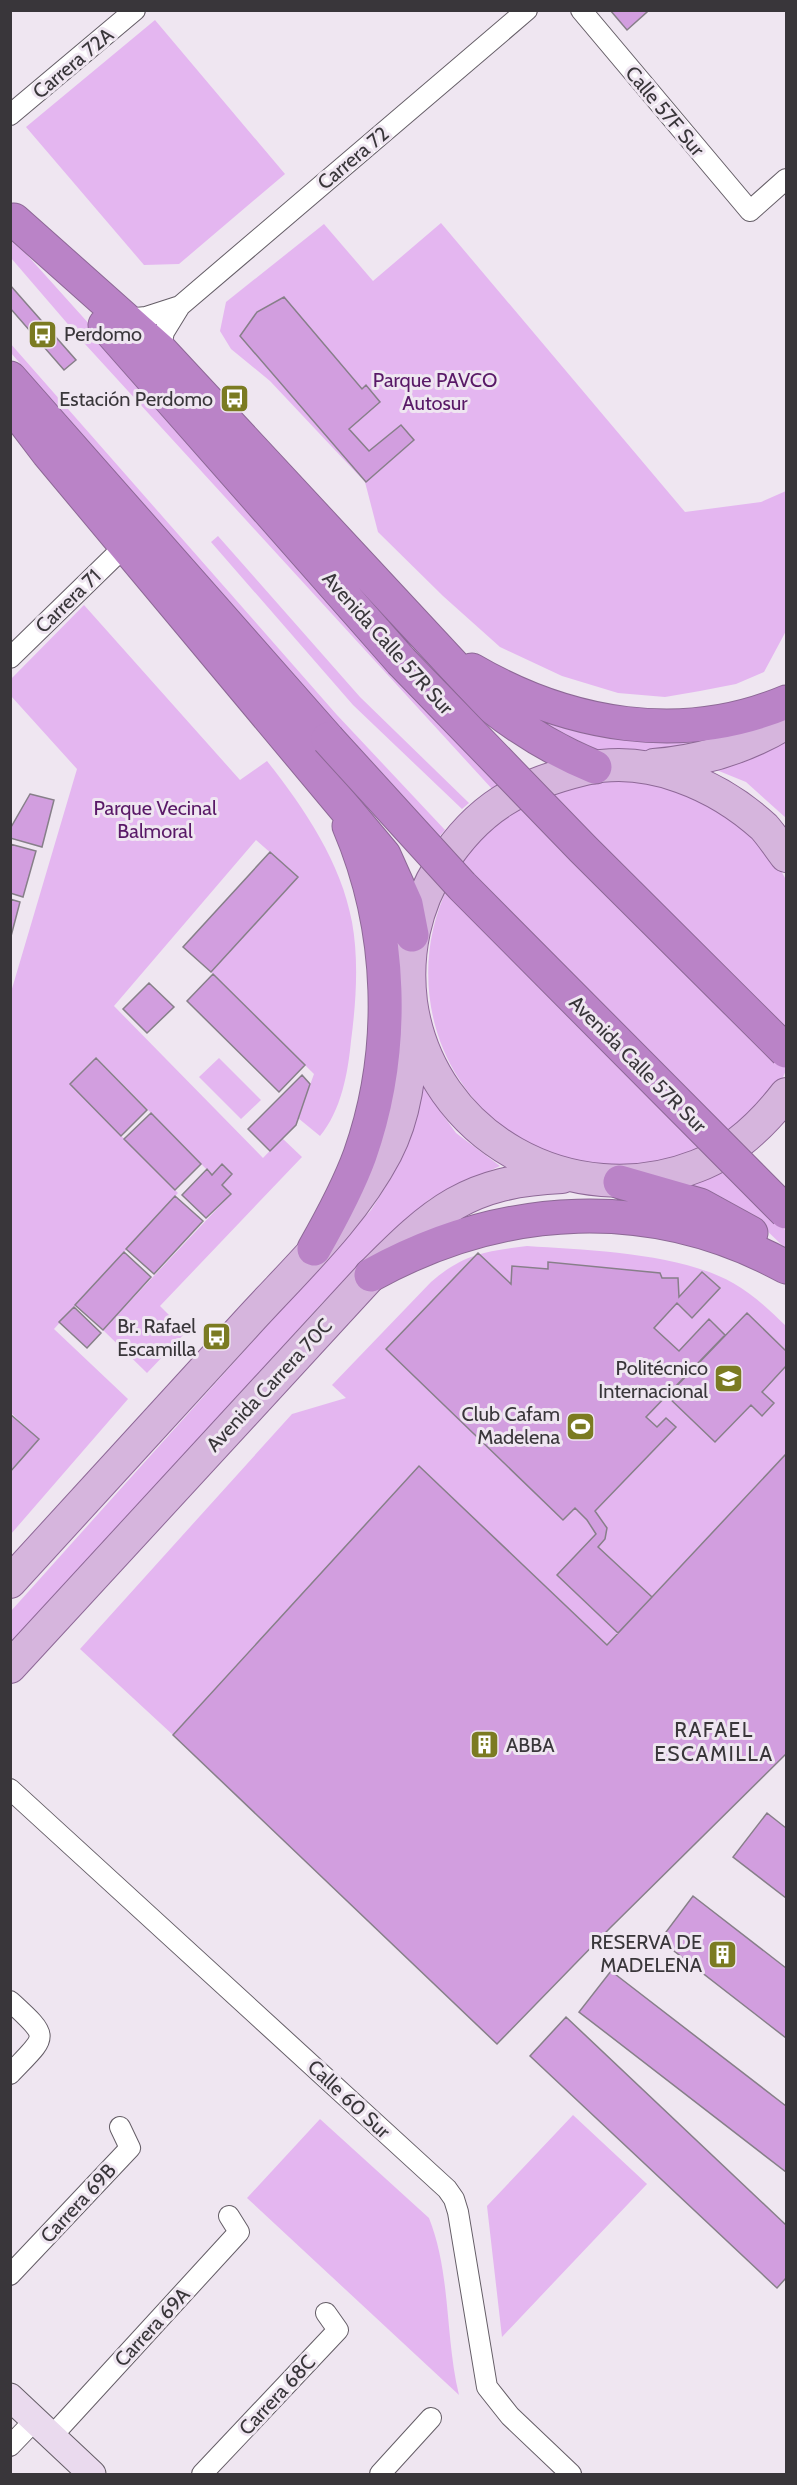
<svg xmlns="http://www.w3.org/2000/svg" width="797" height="2485" viewBox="0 0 797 2485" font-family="Cabin,sans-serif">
<rect width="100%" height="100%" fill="#efe6f1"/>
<!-- green -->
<path fill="#e4b6f0" d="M155,20L285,174L179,264L144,265L26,127Z
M441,223L685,512L761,502L786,491V631L764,672L736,684L700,691L665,697L618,693L562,676L500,647L443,596L378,532L365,482L270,381L231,349L220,331L226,302L324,224L373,281Z
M10,236L504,785L493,790L85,344L11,258Z
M10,343L337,715L445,830L438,838L331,722L11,353Z
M218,536L360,697L469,803L462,809L353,705L211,542Z
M84,605L240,780L267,761C304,808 341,862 352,922C359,960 356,1003 351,1041C348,1073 341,1111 320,1136L298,1118L314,1074L211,972L298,877L256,840L114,1006L263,1158L282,1138L302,1157L160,1306L186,1332L147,1373L103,1330L231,1194L222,1185L232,1174L222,1165L212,1175L97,1058L70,1084L178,1193L54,1329L128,1399L11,1534V1472L39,1439L11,1413V992L77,769L11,696V679Z
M539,720L617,739H704C664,749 616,761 576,748C563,743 550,729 539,720Z
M786,740V818L746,782L714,769Z
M612,780C633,783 657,782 676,789C719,802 767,840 786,880C786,927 786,973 786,1020C786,1034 791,1056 786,1070C775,1104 727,1138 695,1150C684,1155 671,1162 658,1164C627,1170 594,1166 565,1157C390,1104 381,864 549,793C568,785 592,784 612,780Z
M219,1058L261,1100L241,1119L199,1077Z
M422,1086L456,1133L500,1166L430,1199L400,1224L322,1303L11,1647V1611L371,1210L392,1177Z
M724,1169L786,1231V1249L759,1223L683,1188Z
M527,1246C588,1250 680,1253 733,1283C753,1294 770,1311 786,1326V1454L607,1645L419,1466L173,1735L80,1649L292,1414L346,1398L332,1385L431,1282C463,1254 486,1251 527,1246Z
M573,2115L647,2184L502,2337L487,2206Z
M320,2119L429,2218C451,2273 445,2337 459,2395L247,2198Z"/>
<!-- building -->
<path fill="#d29edf" stroke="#877f89" stroke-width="1.5" d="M610,10H646L647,12L627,30Z
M10,285L76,360L64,370L10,308Z
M284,297L362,389L366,385L380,402L349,429L369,451L401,425L414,440L366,482L240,336L257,312Z
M30,794L54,800L42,847L10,838V829Z
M10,844L36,851L23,897L10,893Z
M270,852L298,877L211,972L183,947Z
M10,899L20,902L10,940Z
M213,974L305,1065L279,1092L187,1001Z
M149,983L174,1007L147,1033L123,1009Z
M96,1058L147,1110L121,1136L70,1084Z
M302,1075L310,1084L296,1125L270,1151L248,1129Z
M151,1113L201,1164L175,1190L124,1139Z
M222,1164L232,1174L222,1185L231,1194L206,1218L182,1195L207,1169L212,1175Z
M175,1196L203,1221L154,1274L126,1249Z
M124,1252L151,1277L103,1330L75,1305Z
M478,1253L511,1284L512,1266L548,1269V1262L660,1273L662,1278H678L679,1297L702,1272L720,1288L692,1318L677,1303L654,1328L679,1351L709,1319L725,1335L646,1417L657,1427L666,1418L676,1427L595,1511L607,1528L605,1539L598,1547L652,1597L618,1633L557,1575L596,1534L587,1520L575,1508L563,1520L386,1349Z
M74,1307L101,1333L87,1348L59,1322Z
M747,1313L786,1351V1366L762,1392L774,1403L762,1416L751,1405L715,1442L667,1396Z
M10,1414L39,1439L10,1472Z
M786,1454V1754L610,1928L497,2044L173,1735L419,1466L607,1645Z
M767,1813L786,1828V1898L733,1857Z
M693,1896L786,1968V2038L660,1940Z
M611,1971L786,2106V2172L579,2012Z
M566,2017L786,2225V2278L777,2288L530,2056Z"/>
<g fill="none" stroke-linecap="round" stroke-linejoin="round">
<defs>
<path id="street" d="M581,10L750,211L786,179
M10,115L135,10
M126,319L146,317L180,306
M160,350L164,332L180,306L527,10
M10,658L126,545
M10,1789L447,2189L454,2199L458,2212L487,2387L510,2416L571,2474
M10,2001C51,2039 48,2034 10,2074
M10,2275L130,2148L120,2127
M52,2436L239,2232L229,2216
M10,2446L35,2420
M202,2474L338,2330L326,2313
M380,2474L431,2418"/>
<path id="secondary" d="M10,2397L92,2474"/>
<path id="primary" d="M654,765C702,761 745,748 786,723
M786,856C779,847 772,836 764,827C718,785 648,754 585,769C519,785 478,807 441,865C415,906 405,954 411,1002C430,1137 572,1215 697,1166C734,1152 762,1125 786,1094
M10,1582C89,1496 167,1410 246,1324C294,1271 352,1218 386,1153C406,1115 410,1072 412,1030
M10,1667L371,1275C434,1211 468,1181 562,1177"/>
<path id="highway" d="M14,220L160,350L491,706C524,732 556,751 595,767
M105,325L401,661
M10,378L328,739
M10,403L48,453L384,855L406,904L412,935
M472,670C568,726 682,746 786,702
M620,1182L700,1205L751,1233
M314,1249C331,1219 348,1188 360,1155C397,1050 393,929 349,826
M371,1275C503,1202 652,1194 786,1267"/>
</defs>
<!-- street casing -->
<use href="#street" stroke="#645d66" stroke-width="22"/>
<!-- secondary casing -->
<use href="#secondary" stroke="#645d66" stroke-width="29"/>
<!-- primary casing -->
<use href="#primary" stroke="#8d6896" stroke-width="34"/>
<!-- highway casing -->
<use href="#highway" stroke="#8d6896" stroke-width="35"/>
<!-- street -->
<use href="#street" stroke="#fff" stroke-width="20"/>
<!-- secondary -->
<use href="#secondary" stroke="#eadaee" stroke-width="27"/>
<!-- primary -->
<use href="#primary" stroke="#d6b5dd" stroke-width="32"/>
<!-- highway -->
<use href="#highway" stroke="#ba83c7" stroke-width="33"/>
<defs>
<path id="highway-bridge" d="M401,661L583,849L786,1051
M328,739L462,886L786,1212"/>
</defs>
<!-- highway-bridge casing -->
<use href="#highway-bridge" stroke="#8d6896" stroke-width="35" stroke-linecap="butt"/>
<!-- highway-bridge -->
<use href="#highway-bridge" stroke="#ba83c7" stroke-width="33"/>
</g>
<!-- icons -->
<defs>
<symbol id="bus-square" viewBox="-11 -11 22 22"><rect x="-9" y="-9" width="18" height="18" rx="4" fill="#7b7b22" stroke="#efe6f1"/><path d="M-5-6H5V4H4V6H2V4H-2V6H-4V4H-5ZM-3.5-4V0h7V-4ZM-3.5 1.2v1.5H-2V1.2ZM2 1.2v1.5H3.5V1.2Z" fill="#fff"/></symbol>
<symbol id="university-square" viewBox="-11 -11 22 22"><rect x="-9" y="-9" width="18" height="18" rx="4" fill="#7b7b22" stroke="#efe6f1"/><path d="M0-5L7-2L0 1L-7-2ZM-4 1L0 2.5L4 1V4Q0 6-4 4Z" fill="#fff"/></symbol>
<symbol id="stadium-square" viewBox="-11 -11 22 22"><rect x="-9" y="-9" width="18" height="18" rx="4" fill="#7b7b22" stroke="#efe6f1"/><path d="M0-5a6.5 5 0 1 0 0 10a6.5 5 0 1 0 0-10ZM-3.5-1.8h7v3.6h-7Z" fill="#fff"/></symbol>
<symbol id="building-square" viewBox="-11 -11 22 22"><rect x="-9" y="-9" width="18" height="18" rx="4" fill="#7b7b22" stroke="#efe6f1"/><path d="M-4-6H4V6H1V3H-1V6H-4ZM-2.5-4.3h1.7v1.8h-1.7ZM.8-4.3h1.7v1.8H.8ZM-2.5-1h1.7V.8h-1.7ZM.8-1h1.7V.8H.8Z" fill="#fff"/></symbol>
</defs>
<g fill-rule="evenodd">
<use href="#bus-square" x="26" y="318" width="33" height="33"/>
<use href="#bus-square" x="218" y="382" width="33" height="33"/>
<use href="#bus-square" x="200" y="1320" width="33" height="33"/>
<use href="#university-square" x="712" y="1362" width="33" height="33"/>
<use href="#stadium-square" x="564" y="1410" width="33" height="33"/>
<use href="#building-square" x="468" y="1728" width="33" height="33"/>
<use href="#building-square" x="706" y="1938" width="33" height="33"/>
</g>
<g text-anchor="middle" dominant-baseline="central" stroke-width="6" stroke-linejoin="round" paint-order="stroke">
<!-- street labels -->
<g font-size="20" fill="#39363a" stroke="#efe6f1">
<text transform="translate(73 63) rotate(-40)">Carrera 72A</text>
<text transform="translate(665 111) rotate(50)">Calle 57F Sur</text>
<text transform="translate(353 158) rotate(-40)">Carrera 72</text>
<text transform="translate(68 601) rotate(-44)">Carrera 71</text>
<text transform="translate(388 643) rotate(48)">Avenida Calle 57R Sur</text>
<text transform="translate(638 1064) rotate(45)">Avenida Calle 57R Sur</text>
<text transform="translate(269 1385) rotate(-47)">Avenida Carrera 70C</text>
<text transform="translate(349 2099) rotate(43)">Calle 60 Sur</text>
<text transform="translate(78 2203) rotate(-47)">Carrera 69B</text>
<text transform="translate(152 2327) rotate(-47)">Carrera 69A</text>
<text transform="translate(277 2395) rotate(-47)">Carrera 68C</text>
</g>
<!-- poi labels -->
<g font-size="20" fill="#39363a" stroke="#efe6f1" text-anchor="end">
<text x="64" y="334" text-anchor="start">Perdomo</text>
<text x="213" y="399">Estación Perdomo</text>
<text x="196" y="1326">Br. Rafael<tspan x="196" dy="23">Escamilla</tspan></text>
<text x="708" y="1368">Politécnico<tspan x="708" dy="23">Internacional</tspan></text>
<text x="560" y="1414">Club Cafam<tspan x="560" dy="23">Madelena</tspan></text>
<text x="506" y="1745" text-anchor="start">ABBA</text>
<text x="702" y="1942">RESERVA DE<tspan x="702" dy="23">MADELENA</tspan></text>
</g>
<!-- park labels -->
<g font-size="20" fill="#591967" stroke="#efe6f1">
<text x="435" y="380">Parque PAVCO<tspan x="435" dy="23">Autosur</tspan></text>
<text x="155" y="808">Parque Vecinal<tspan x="155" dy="23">Balmoral</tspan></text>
</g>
<!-- neighbourhood labels -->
<g font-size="21" letter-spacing="1.5" fill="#39363a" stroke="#efe6f1">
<text x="714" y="1729">RAFAEL<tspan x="714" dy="24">ESCAMILLA</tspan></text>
</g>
</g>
<!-- border -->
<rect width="797" height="2485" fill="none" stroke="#39363a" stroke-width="24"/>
</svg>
